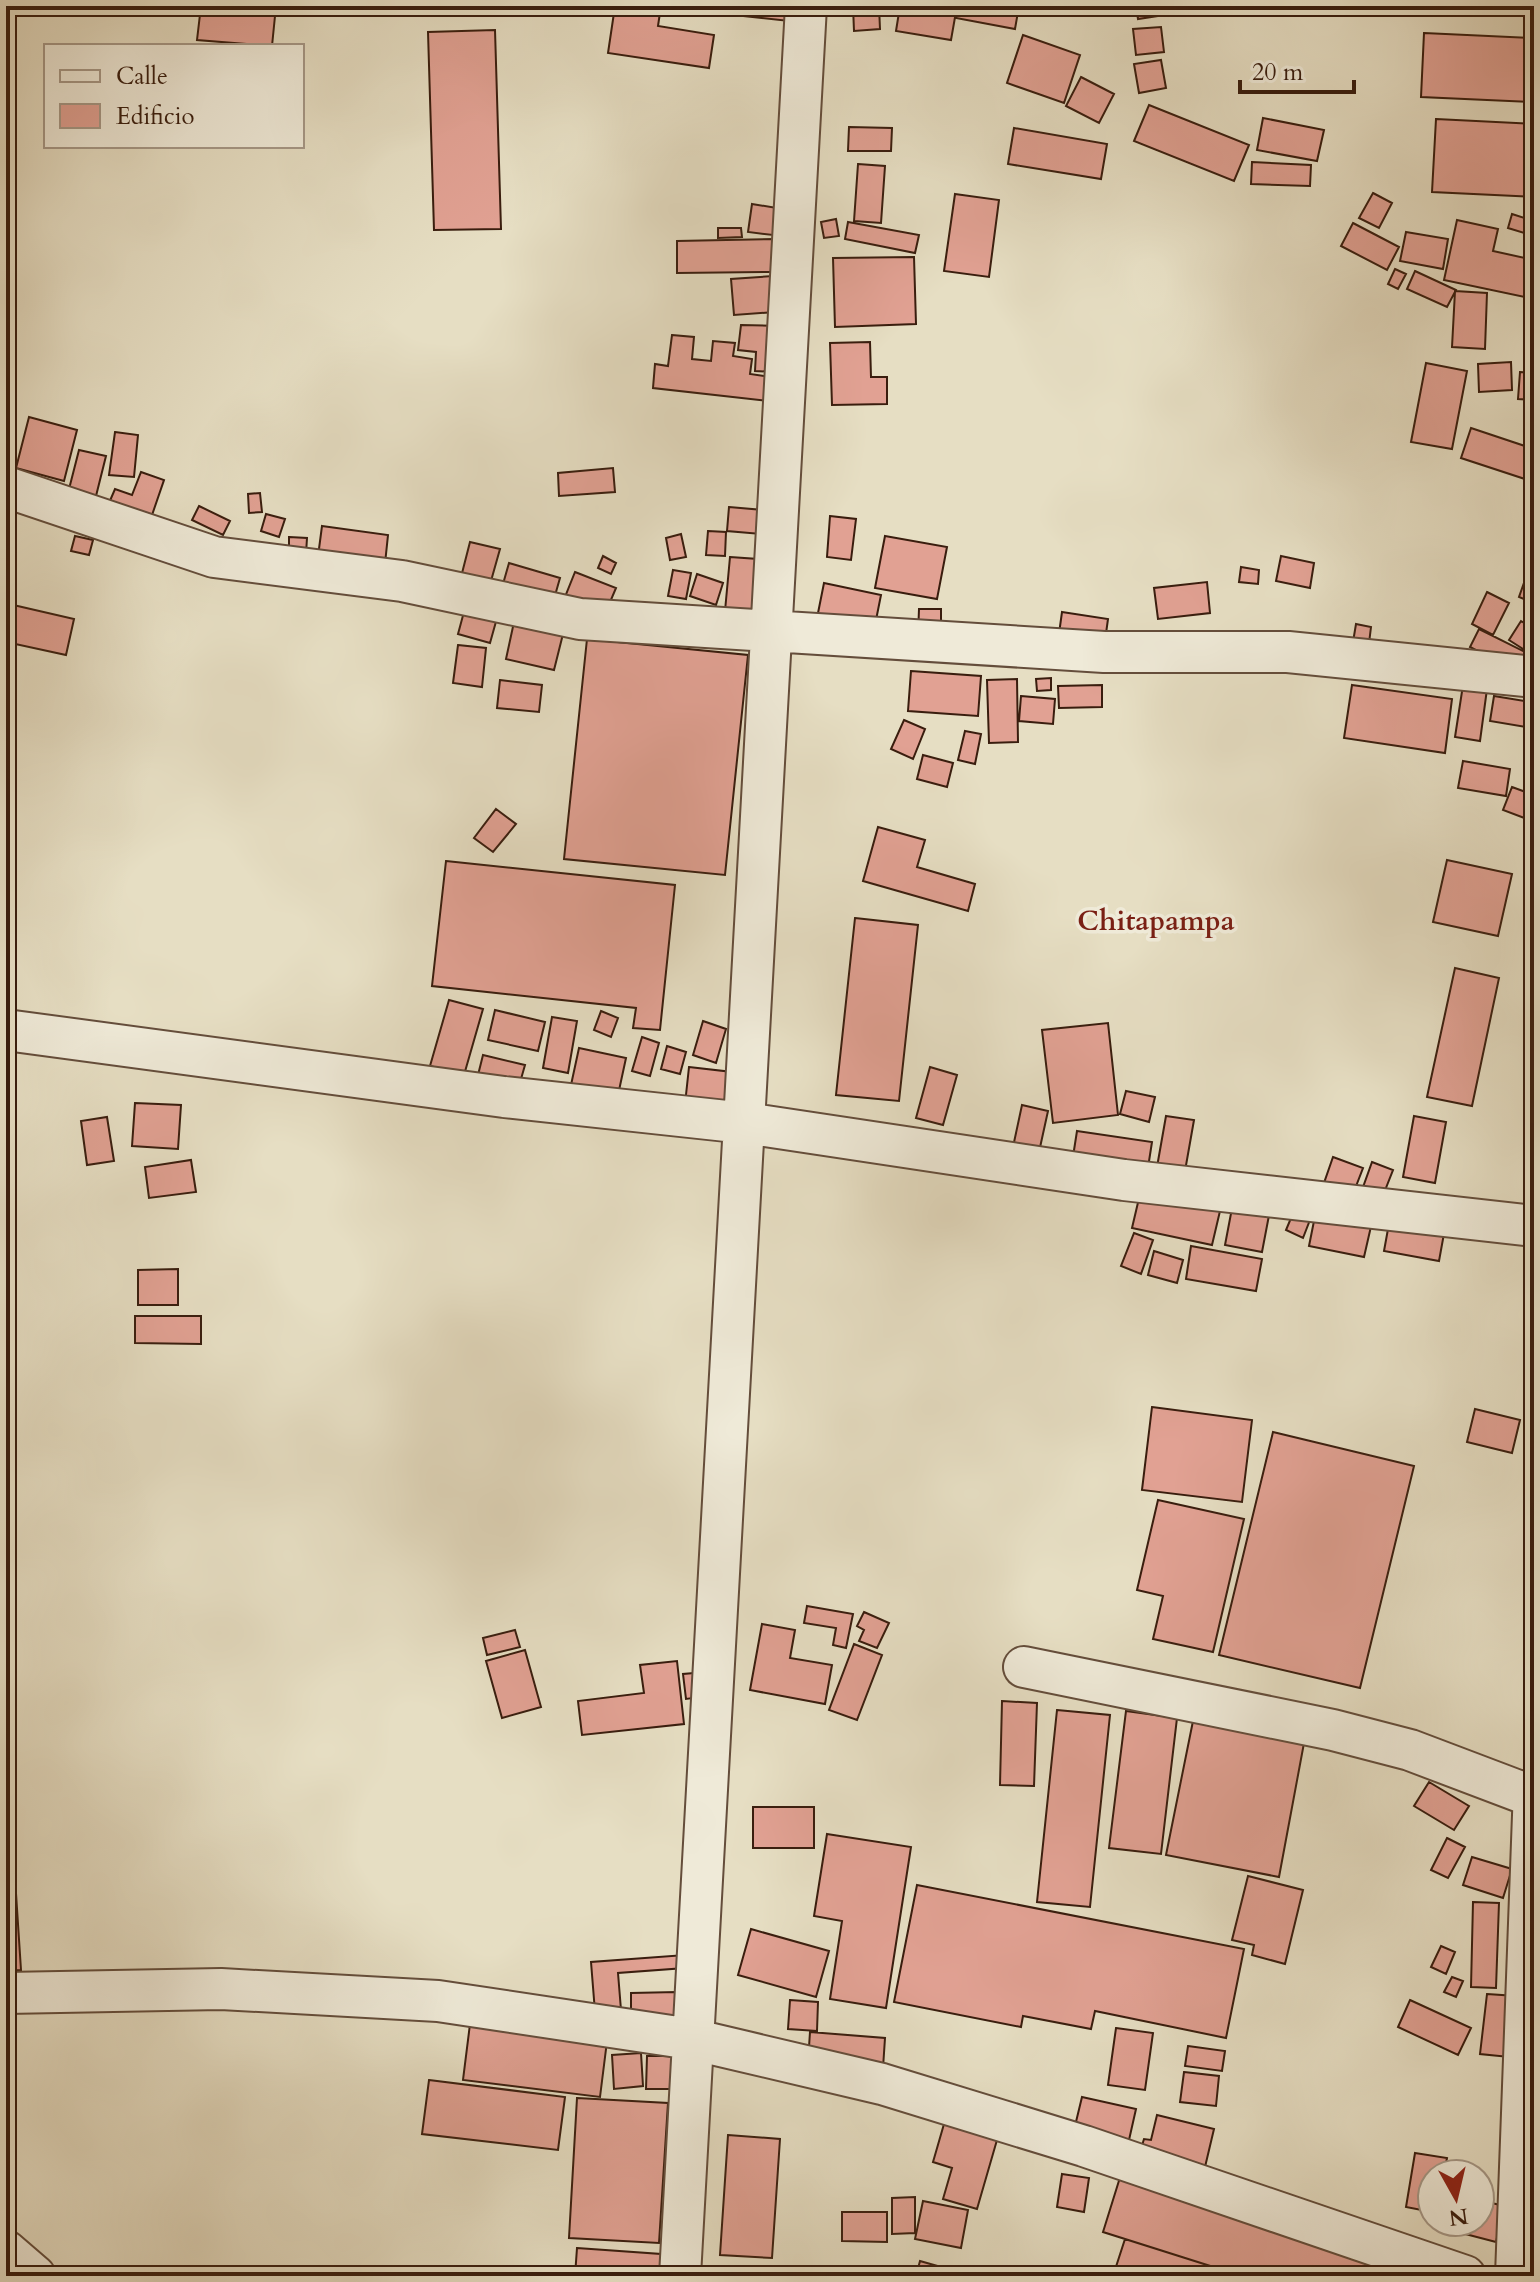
<svg xmlns="http://www.w3.org/2000/svg" width="1540" height="2282" viewBox="0 0 1540 2282" font-family="Cardo,serif">
<rect width="100%" height="100%" fill="#e6dec3"/>
<filter id="stains"><feTurbulence type="fractalNoise" baseFrequency=".0025" numOctaves="4"/><feColorMatrix values="0 0 0 0 .2 0 0 0 0 .09 0 0 0 0 .02 0 0 0 .5 -.17"/></filter>
<radialGradient id="worn" r=".72"><stop offset=".6" stop-color="#630" stop-opacity="0"/><stop offset="1" stop-color="#630" stop-opacity=".3"/></radialGradient>
<!-- building -->
<path fill="#e1a193" stroke="#391d0e" stroke-width="2" d="M201,6H276L272,46L197,40Z
M485,6H518V12L485,13Z
M615,6H661L658,26L714,35L709,68L608,53Z
M736,6H791L789,21L735,15Z
M853,6H879L880,29L854,31Z
M900,6H957L951,40L896,31Z
M958,6H1019L1015,29L956,18Z
M1136,6H1164L1165,15L1138,19Z
M1161,27L1164,52L1136,55L1133,29Z
M495,30L501,229L434,230L428,32Z
M1424,33L1534,38V102L1421,97Z
M1023,35L1080,55L1064,103L1007,83Z
M1161,60L1166,88L1139,93L1134,64Z
M1081,77L1114,94L1099,123L1066,106Z
M1149,105L1249,145L1234,181L1134,141Z
M1263,118L1324,130L1317,161L1257,150Z
M1436,119L1534,124V197L1432,192Z
M849,127L892,128L891,151H848Z
M1014,128L1107,144L1101,179L1008,164Z
M1252,162L1311,165L1310,186L1251,184Z
M858,164L885,166L881,223L854,221Z
M1373,193L1392,203L1379,228L1359,218Z
M955,194L999,200L989,277L944,271Z
M752,204L777,208L773,235L748,232Z
M1512,214L1534,221V236L1508,228Z
M836,219L839,236L824,238L821,222Z
M1457,220L1498,229L1493,251L1534,260V299L1444,280Z
M848,222L919,235L915,253L845,239Z
M1353,223L1399,247L1387,270L1341,246Z
M718,228H741L742,237L718,238Z
M1406,232L1448,239L1443,269L1400,261Z
M774,239V272L677,273V241Z
M914,257L916,324L835,327L833,258Z
M1395,269L1406,274L1398,289L1388,284Z
M1415,271L1456,290L1447,307L1407,289Z
M773,276L775,312L734,315L731,279Z
M1455,291L1487,293L1485,349L1452,347Z
M741,325L778,326L777,372L755,371L756,352L738,350Z
M672,335L694,337L692,359L711,361L713,341L735,343L733,356L752,359L750,374L772,377L769,401L653,388L655,364L668,366Z
M870,342L871,377H887V404L832,405L830,343Z
M1511,362L1512,390L1479,392L1478,364Z
M1426,363L1467,371L1452,449L1411,442Z
M1520,372L1534,373V400L1518,399Z
M29,417L77,430L64,481L16,468Z
M1471,428L1534,449V482L1461,458Z
M115,432L138,435L134,477L109,475Z
M79,450L106,456L95,500L68,493Z
M613,468L615,492L559,496L558,473Z
M141,472L164,480L151,518L109,503L115,489L132,495Z
M260,493L262,512L249,513L248,494Z
M199,506L230,521L223,535L192,520Z
M729,507L763,510L761,534L727,531Z
M266,514L285,519L279,537L261,531Z
M830,516L856,519L851,560L827,557Z
M322,526L388,535L384,573L317,564Z
M708,531L726,532L725,556L706,555Z
M681,534L686,557L670,560L666,538Z
M75,536L93,540L89,555L71,551Z
M885,536L947,547L937,599L875,588Z
M289,537L307,538L306,554L289,552Z
M470,542L500,549L489,588L460,581Z
M603,556L616,563L611,574L598,568Z
M1281,556L1314,563L1310,588L1276,581Z
M730,557L758,559L754,614L725,611Z
M509,563L560,578L552,606L501,591Z
M1241,567L1259,570L1258,584L1239,582Z
M673,570L691,573L686,599L668,596Z
M575,572L616,588L605,614L565,597Z
M697,574L723,583L716,605L690,596Z
M1525,580L1534,583V603L1519,597Z
M1207,582L1210,613L1158,619L1154,588Z
M824,583L881,595L873,635L816,623Z
M1487,592L1509,603L1493,635L1472,624Z
M9,604L74,619L66,655L6,642Z
M465,608L497,618L490,643L458,634Z
M919,609H941V636H918Z
M1062,612L1108,619L1104,648L1058,641Z
M1521,621L1534,629V656L1509,640Z
M514,622L563,634L554,670L506,659Z
M1356,624L1371,627L1368,651L1352,648Z
M1479,629L1527,653L1517,672L1470,647Z
M587,639L748,655L725,875L564,859Z
M458,645L486,648L482,687L453,683Z
M911,671L981,676L978,716L908,711Z
M1051,678V690L1037,691L1036,679Z
M1017,679L1018,742L989,743L987,680Z
M500,680L542,685L539,712L497,708Z
M1102,685V707L1059,708L1058,686Z
M1352,685L1452,699L1445,753L1344,738Z
M1463,685L1487,689L1480,741L1455,737Z
M1021,696L1055,699L1053,724L1019,721Z
M1494,696L1531,702L1526,727L1490,721Z
M904,720L925,729L913,759L891,749Z
M965,731L981,734L975,764L958,760Z
M923,755L953,763L947,787L917,779Z
M1463,761L1510,769L1506,796L1458,788Z
M1512,787L1534,795L1527,819L1503,810Z
M496,809L516,824L493,852L474,838Z
M878,827L925,840L917,867L975,884L968,911L863,881Z
M1447,860L1512,874L1498,936L1433,922Z
M446,861L675,885L660,1030L633,1028L636,1008L432,986Z
M1534,915V939H1527V916Z
M855,918L918,925L899,1101L836,1095Z
M1455,968L1499,978L1472,1106L1427,1097Z
M449,1000L483,1009L464,1075L430,1066Z
M495,1010L545,1022L538,1051L488,1040Z
M601,1011L618,1018L611,1037L594,1030Z
M552,1017L577,1021L568,1073L543,1068Z
M703,1021L726,1029L716,1063L693,1055Z
M1108,1023L1118,1115L1053,1123L1042,1030Z
M642,1037L659,1043L650,1076L632,1071Z
M667,1046L686,1052L680,1074L661,1069Z
M579,1048L626,1058L618,1095L571,1085Z
M483,1055L525,1065L517,1093L476,1083Z
M689,1067L732,1072L728,1108L685,1104Z
M930,1067L957,1075L943,1125L916,1118Z
M1126,1091L1155,1097L1149,1122L1120,1114Z
M135,1103L181,1105L178,1149L132,1146Z
M1022,1105L1048,1111L1039,1152L1013,1147Z
M1166,1116L1194,1120L1185,1171L1157,1167Z
M1414,1116L1446,1122L1435,1183L1403,1177Z
M107,1117L114,1161L87,1165L81,1121Z
M1077,1131L1152,1142L1147,1174L1072,1163Z
M1333,1157L1363,1168L1353,1194L1324,1183Z
M191,1160L196,1192L149,1198L145,1167Z
M1372,1162L1393,1170L1382,1198L1362,1190Z
M1140,1194L1220,1211L1212,1245L1132,1228Z
M1233,1203L1270,1210L1262,1252L1225,1245Z
M1296,1206L1313,1212L1303,1238L1286,1230Z
M1316,1211L1372,1222L1364,1257L1309,1246Z
M1390,1218L1445,1228L1439,1261L1384,1251Z
M1134,1233L1153,1240L1141,1274L1121,1266Z
M1191,1246L1262,1259L1256,1291L1186,1279Z
M1154,1251L1183,1260L1177,1283L1148,1275Z
M178,1269V1305H138V1270Z
M135,1316H201V1344L135,1343Z
M1152,1407L1252,1420L1242,1502L1142,1490Z
M1475,1409L1520,1420L1512,1453L1467,1442Z
M1273,1432L1414,1466L1360,1688L1219,1655Z
M1158,1500L1244,1519L1213,1652L1153,1639L1163,1596L1137,1590Z
M807,1606L853,1614L846,1648L833,1645L836,1628L804,1623Z
M864,1612L889,1623L877,1648L859,1641L864,1630L857,1626Z
M762,1624L795,1630L790,1658L832,1665L825,1704L750,1690Z
M515,1630L520,1647L487,1655L483,1638Z
M854,1644L882,1655L857,1720L829,1710Z
M525,1650L541,1707L502,1718L486,1661Z
M677,1661L684,1724L582,1735L578,1701L644,1693L640,1665Z
M706,1672L709,1696L686,1699L683,1674Z
M1002,1701L1037,1703L1034,1786L1000,1785Z
M1057,1710L1110,1715L1090,1907L1037,1902Z
M1126,1711L1177,1718L1161,1854L1109,1848Z
M1193,1721L1304,1743L1279,1877L1166,1855Z
M1429,1782L1469,1806L1454,1830L1414,1806Z
M753,1807H814V1848H753Z
M6,1832H12L21,1970L6,1971Z
M827,1834L911,1847L886,2008L830,1999L842,1921L814,1916Z
M1447,1838L1465,1847L1448,1878L1431,1870Z
M1472,1857L1512,1869L1503,1898L1463,1885Z
M1248,1876L1303,1890L1285,1964L1252,1955L1254,1945L1232,1940Z
M917,1885L1244,1949L1226,2038L1095,2011L1091,2029L1023,2016L1021,2027L894,2002Z
M1473,1902L1499,1903L1496,1988L1471,1987Z
M751,1929L829,1951L816,1997L738,1975Z
M1441,1946L1455,1952L1446,1974L1431,1967Z
M685,1955V1968L618,1973L621,2010L595,2012L591,1962Z
M1452,1977L1463,1981L1456,1997L1444,1992Z
M677,1992V2017L631,2018V1993Z
M1487,1994L1516,1996L1509,2057L1480,2054Z
M790,2000L818,2002L817,2031L788,2029Z
M1410,2000L1471,2028L1458,2055L1398,2027Z
M470,2024L607,2041L600,2097L463,2080Z
M1116,2028L1153,2033L1145,2090L1108,2085Z
M810,2032L885,2038L883,2068L808,2062Z
M1188,2046L1225,2051L1222,2071L1185,2066Z
M641,2053L643,2086L614,2089L612,2055Z
M647,2056H682V2089H646Z
M1184,2072L1219,2076L1216,2106L1180,2102Z
M429,2080L565,2097L558,2150L422,2134Z
M1082,2097L1136,2109L1129,2140L1075,2126Z
M577,2098L668,2103L659,2243L569,2238Z
M1157,2115L1214,2129L1205,2167L1140,2152L1144,2139L1151,2140Z
M944,2124L997,2140L977,2209L943,2199L952,2168L933,2162Z
M728,2135L780,2139L772,2258L720,2255Z
M1415,2153L1447,2158L1444,2174H1432V2212L1406,2207Z
M1122,2171L1396,2257L1390,2276H1242L1103,2232Z
M1062,2174L1089,2178L1084,2212L1057,2207Z
M915,2197V2233L892,2234V2198Z
M1480,2200L1504,2206L1496,2242L1446,2229L1447,2222H1480Z
M923,2201L968,2210L961,2248L915,2239Z
M842,2212H887V2242L842,2241Z
M1125,2239L1242,2276H1113Z
M577,2248L661,2254L660,2276H575Z
M920,2261L948,2269L946,2276H916Z"/>
<g fill="none" stroke-linecap="round" stroke-linejoin="round">
<defs>
<path id="minor" d="M6,487L214,557L402,581L580,619L1104,652H1288L1534,677
M6,1030L504,1097L745,1123L1124,1180L1534,1226
M1024,1667L1333,1730L1410,1750L1534,1797
M6,1993L221,1989L438,2001L691,2039L882,2084L1084,2146L1465,2276
M6,2251L35,2276
M680,2276L806,6
M1516,2276L1534,1788"/>
</defs>
<!-- minor casing -->
<use href="#minor" stroke="#644d3b" stroke-width="44"/>
<!-- minor -->
<use href="#minor" stroke="#efead8" stroke-width="40"/>
</g>
<g text-anchor="middle" dominant-baseline="central" stroke-width="7" stroke-linejoin="round" paint-order="stroke">
<!-- quarter labels -->
<g font-size="28" font-weight="bold" fill="#7a1f14" stroke="#efead8">
<text x="1156" y="921">Chitapampa</text>
</g>
</g>
<!-- margin -->
<rect width="1540" height="2282" fill="none" stroke="#e6dec3" stroke-width="32"/>
<rect x="8" y="8" width="1524" height="2266" fill="none" stroke="#391d0e" stroke-width="4"/>
<rect x="16" y="16" width="1508" height="2250" fill="none" stroke="#391d0e" stroke-width="2"/>
<!-- legend -->
<rect x="44" y="44" width="260" height="104" fill="#efead8" stroke="#a69887" stroke-width="2"/>
<rect x="60" y="70" width="40" height="12" fill="#efead8" stroke="#a69887" stroke-width="2"/>
<text x="116" y="84" font-size="24" fill="#391d0e">Calle</text>
<rect x="60" y="104" width="40" height="24" fill="#e1a193" stroke="#a69887" stroke-width="2"/>
<text x="116" y="124" font-size="24" fill="#391d0e">Edificio</text>
<!-- north arrow -->
<g transform="translate(1456 2198) rotate(172)"><circle r="38" fill="#efead8" stroke="#a69887" stroke-width="2"/>
<path d="M0-6L14 30L0 20L-14 30Z" fill="#8f2418"/>
<text y="-12" font-size="22" font-weight="bold" text-anchor="middle" fill="#391d0e">N</text>
</g>
<!-- scale -->
<path d="M1240 80v12h114v-12" fill="none" stroke="#391d0e" stroke-width="4"/>
<text x="1252" y="80" font-size="24" fill="#391d0e" stroke="#efead8" stroke-width="6" paint-order="stroke">20 m</text>
<rect width="100%" height="100%" filter="url(#stains)"/>
<rect width="100%" height="100%" fill="url(#worn)"/>
</svg>
